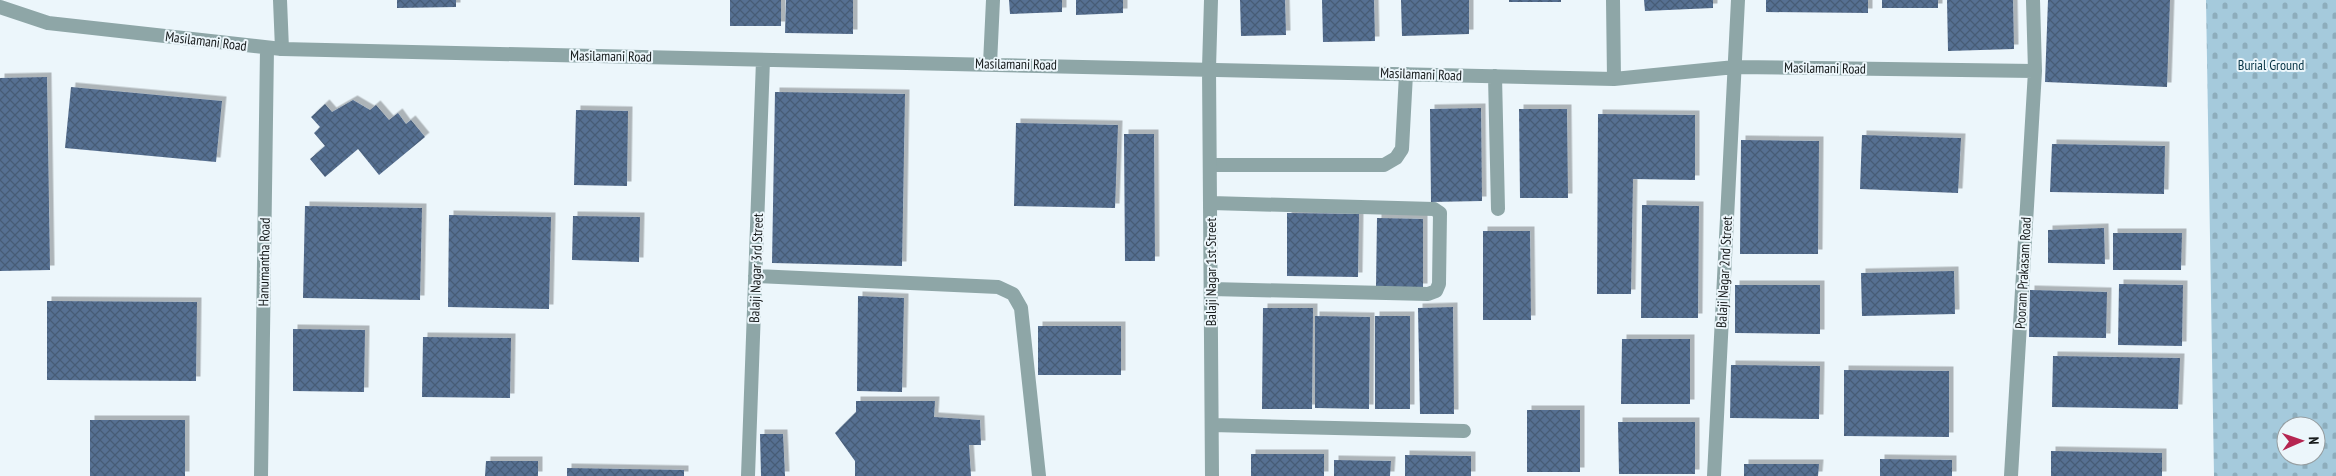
<svg xmlns="http://www.w3.org/2000/svg" width="2336" height="476" viewBox="0 0 2336 476" font-family="'PT Sans Narrow',sans-serif">
<defs>
<pattern id="cemetery-stones" width="16" height="16" patternUnits="userSpaceOnUse" patternTransform="scale(1.25)"><rect width="16" height="16" fill="#a5cadc"/><path d="M2 7V4a2 2 0 0 1 4 0v3zM10 15v-3a2 2 0 0 1 4 0v3z" fill="#8dadbc"/></pattern>
<pattern id="building-cross-hatch" width="8" height="8" patternUnits="userSpaceOnUse" patternTransform="scale(1.25)"><rect width="8" height="8" fill="#577092"/><path d="M0 0l8 8M0 8l8-8" fill="none" stroke="#475b76"/></pattern>
<filter id="shadow"><feDropShadow dx="4.5" dy="-4.5" stdDeviation="0" flood-color="#0004"/></filter>
</defs>
<rect width="100%" height="100%" fill="#ecf6fb"/>
<!-- cemetery -->
<path fill="url(#cemetery-stones)" fill-rule="evenodd" d="M2206,0H2336V476H2214ZM2286,426H2316V456H2286Z"/>
<!-- building -->
<path fill="url(#building-cross-hatch)" filter="url(#shadow)" d="M397,0H456V7L397,8Z
M730,0H781V26H730Z
M786,0H853V34L785,33Z
M1009,0H1062V12L1010,14Z
M1076,0H1123V13L1076,15Z
M1240,0H1285L1286,35L1241,36Z
M1322,0H1374L1375,41L1323,42Z
M1401,0H1469V34L1402,36Z
M1509,0H1561V2H1509Z
M1644,0H1713V8L1645,11Z
M1766,0H1868V13L1766,12Z
M1882,0H1938V8H1882Z
M1947,0H2013L2014,49L1948,51Z
M2048,0H2170L2167,87L2045,82Z
M47,77L50,270L0,271V78Z
M71,87L222,101L216,162L65,148Z
M775,92L905,94L902,266L772,263Z
M353,100L370,110L376,105L389,120L398,113L406,124L411,120L425,137L379,175L358,149L325,177L310,159L325,146L314,133L320,127L311,117L325,104L332,112Z
M1481,108L1482,201L1431,202L1430,109Z
M1519,109H1567L1568,198H1520Z
M576,110L628,111L627,186L574,185Z
M1598,114L1695,115V180L1633,179L1631,294H1597Z
M1016,123L1118,125L1115,208L1014,206Z
M1124,134H1154L1155,261H1125Z
M1862,135L1961,138L1958,193L1860,189Z
M1741,140L1819,141L1818,254H1740Z
M2052,144L2165,146L2164,194L2050,192Z
M1642,205L1699,206L1698,318H1641Z
M305,206L422,208L420,300L303,298Z
M1287,213L1359,214L1358,277L1287,276Z
M449,215L551,217L549,309L448,307Z
M573,216L640,217L639,262L572,260Z
M1377,218L1423,219V288L1376,287Z
M2104,228L2105,264L2048,263V230Z
M1483,231H1530L1531,320H1483Z
M2113,233H2182L2181,270H2113Z
M1954,271L1955,314L1862,316L1861,273Z
M2119,284L2183,285L2182,346L2118,345Z
M1735,285H1820V334L1735,333Z
M2030,290L2107,292L2106,338L2029,337Z
M858,296L904,298L902,392L857,391Z
M47,301L197,302L196,381L47,380Z
M1453,307L1454,414H1420L1418,308Z
M1263,308H1313L1312,409H1262Z
M1315,316L1370,317L1369,409L1315,408Z
M1375,316H1410V409H1375Z
M1038,326H1121V375H1038Z
M293,329L365,330L364,392L293,391Z
M423,337L511,338L510,398L422,397Z
M1622,339H1690V404H1621Z
M2053,356L2180,358L2178,409L2052,407Z
M1731,365L1820,366L1819,419L1730,418Z
M1844,370L1949,371V437L1844,436Z
M856,401H935L934,417L980,420L981,445H969L971,476H855V461L835,433L856,412Z
M1527,410H1580V472H1527Z
M90,420H185V476H90Z
M1618,422H1695V474H1619Z
M760,434H783L785,476H761Z
M2051,451L2162,453V476H2051Z
M1251,454H1324V476H1251Z
M1405,455L1471,456V476H1405Z
M1880,459L1952,460V476H1880Z
M1334,460L1391,461L1390,476H1334Z
M486,461H538V476H485Z
M1744,464H1819L1818,476H1744Z
M567,468L684,470V476H567Z"/>
<g fill="none" stroke-linecap="round" stroke-linejoin="round">
<!-- service -->
<path stroke="#8ea6a7" stroke-width="14" d="M280,0L282,49
M1209,68L1211,0
M1211,165H1384L1396,158L1402,149L1406,74"/>
<!-- minor -->
<path stroke="#8ea6a7" stroke-width="14" d="M1613,0L1614,79
M0,7L48,23L282,49L1614,79L1735,67L2035,71
M990,64L993,0
M1209,68L1212,476
M1495,76L1498,209
M1211,203L1434,209L1440,213L1439,284L1436,291L1428,294L1211,289
M755,276L998,287L1013,294L1021,308L1039,476
M1212,425L1464,431
M261,476L267,48
M748,476L763,60
M1714,476L1738,0
M2011,476L2035,71L2033,0"/>
</g>
<g text-anchor="middle" dominant-baseline="central" stroke-width="4" stroke-linejoin="round" paint-order="stroke">
<!-- street labels -->
<g font-size="14" fill="#15191a" stroke="#ecf6fb">
<text transform="translate(206 41) rotate(7)">Masilamani Road</text>
<text transform="translate(611 56) rotate(1)">Masilamani Road</text>
<text transform="translate(1016 64) rotate(1)">Masilamani Road</text>
<text transform="translate(1825 68) rotate(1)">Masilamani Road</text>
<text transform="translate(1421 74) rotate(2)">Masilamani Road</text>
<text transform="translate(264 262) rotate(-89)">Hanumantha Road</text>
<text transform="translate(756 268) rotate(-88)">Balaji Nagar 3rd Street</text>
<text transform="translate(1211 272) rotate(-90)">Balaji Nagar 1st Street</text>
<text transform="translate(1724 272) rotate(-87)">Balaji Nagar 2nd Street</text>
<text transform="translate(2023 273) rotate(-87)">Pooram Prakasam Road</text>
</g>
<!-- park labels -->
<g font-size="14" fill="#083546" stroke="#ecf6fb">
<text x="2271" y="65">Burial Ground</text>
</g>
</g>
<!-- north arrow -->
<g transform="translate(2301 441) rotate(88)"><circle r="24" fill="#ecf6fb" stroke="#969ea1"/>
<path d="M0-4L9 19L0 12L-9 19Z" fill="#b52551"/>
<text y="-8" font-size="14" font-weight="bold" text-anchor="middle" fill="#15191a">N</text>
</g>
</svg>
